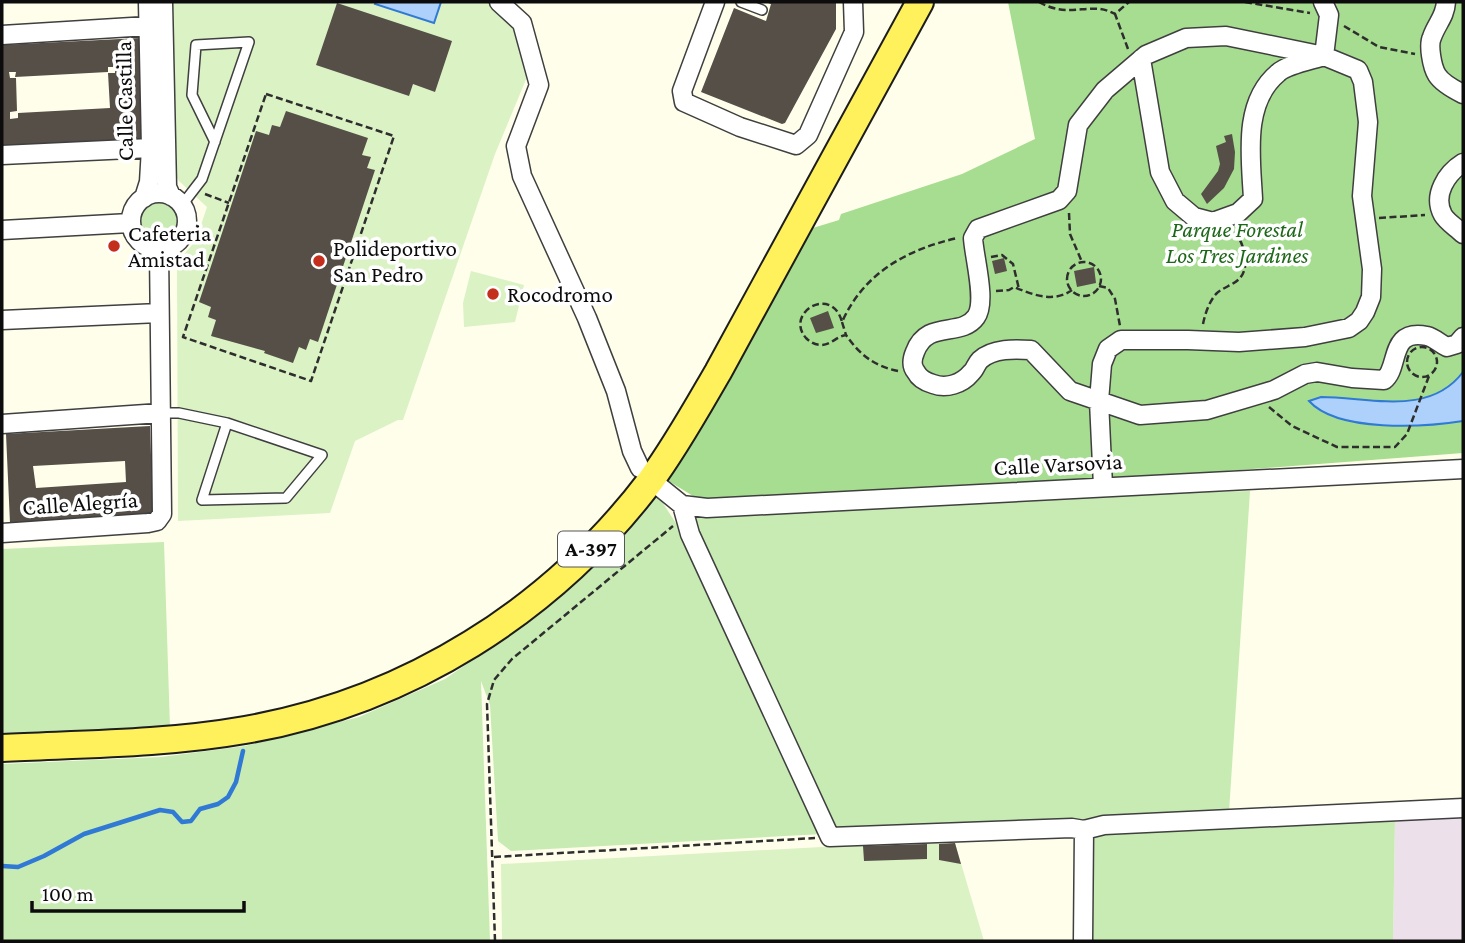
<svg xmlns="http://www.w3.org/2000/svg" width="1465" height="943" viewBox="0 0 1465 943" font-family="'Crimson Pro',serif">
<rect width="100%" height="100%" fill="#fffeeb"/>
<!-- industrial -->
<path fill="#ece0eb" d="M1463,814V941H1393L1395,820Z"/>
<!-- green -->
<path fill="#c7ebb3" d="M138 221a20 20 0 1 1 40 0a20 20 0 1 1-40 0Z
M1250,491L1229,812L511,851L498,841L490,705L481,681L490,941H2V764L161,757L245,746L359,717L445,679L474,659L604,552L657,494L679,528L695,513L1093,495Z
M164,542L170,728L2,737V549Z
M1395,820L1393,941H1089L1088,839L1100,832Z"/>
<!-- forest -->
<path fill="#a7dd91" d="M1008,2H1463V453L896,496L698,499L662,477L803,231L839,220L841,214L962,174L1035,139Z"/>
<!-- pitch -->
<path fill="#dbf2c5" d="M173,2H496L511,15L528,67L527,77L495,154L403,420H398L355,441L330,513L178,521L177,263L196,240L207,207L179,181L175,174Z
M471,271L524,285L515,322L464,327L463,303Z
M955,843L984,941H502L501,864L840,846Z"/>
<!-- water -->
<path fill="#add1fa" stroke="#3079d5" stroke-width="2" d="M376,2H441L434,23L375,4Z
M1463,372V421C1425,427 1338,433 1309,401L1321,397C1370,397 1429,417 1463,372Z"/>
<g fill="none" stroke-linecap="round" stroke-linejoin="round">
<!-- stream -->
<path stroke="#3079d5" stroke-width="4.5" d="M2,866L18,867L44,856L84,834L160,810L173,812L182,822L191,821L200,809L218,804L228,797L236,782L243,751"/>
</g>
<!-- building -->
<path fill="#554f48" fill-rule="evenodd" d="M765,2H836V29L785,123L782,124L701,92L734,8L766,21L771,4Z
M337,3L452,41L435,92L413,84L409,96L316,65Z
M140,38L145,139L2,147V45ZM108,67H115V73H108L110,108L18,113V118L10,119V112L17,111L16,78H10L9,72H16L15,77L108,72Z
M286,111L368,138L362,155L371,157L367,168L375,170L318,342L310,339L306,350L299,347L293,363L264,353L265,351L211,336L216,320L208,317L211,307L199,302L256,131L269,135L272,125L280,127Z
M1232,134L1235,152L1234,169L1224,188L1207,204L1201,194L1218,171L1220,164L1216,146L1226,142L1224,136Z
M1004,258L1007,271L995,274L992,261Z
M1094,267L1096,283L1077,287L1074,271Z
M828,311L834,328L816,333L810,318Z
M150,426L153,515L10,523L6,434ZM125,461L126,482L36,488L33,466Z
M955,843L961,864L939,860V844Z
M927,844V859L864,861L863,846Z"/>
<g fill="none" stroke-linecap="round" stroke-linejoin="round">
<defs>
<path id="service" d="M741,2L762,10
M182,205L202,179L249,42L196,45L192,95L215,142
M160,413H179L227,423L202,500L286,498L322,455L227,423"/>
<path id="minor" d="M163,2L167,187L171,196
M499,2L522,23L539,85L516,146L522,176L587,318L616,391L632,451L640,468
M715,2L682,91L684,102L740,127L796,145L808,135L854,32L853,2
M1323,2L1329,15L1324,56L1226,36L1186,38L1146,55L1105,90L1078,125L1067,191L1059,200L978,229L973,238C974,257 987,302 976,317C961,338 927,319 915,352C912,359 911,366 916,372C919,378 926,382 933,384C946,389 962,384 971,373C975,370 976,364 980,360C993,348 1015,349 1031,350L1070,391L1140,415L1207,410L1274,390L1305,374L1317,372L1352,378L1384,380C1400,368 1388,328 1427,336C1435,338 1440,344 1447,347L1457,344L1463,337
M1446,2C1445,17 1437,23 1432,37C1428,45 1432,67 1437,75C1442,83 1455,90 1463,94
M2,35L148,26
M2,155L151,148
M1463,163C1447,173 1432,195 1443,215C1447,222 1457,228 1463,234
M131 221a28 28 0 1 1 56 0a28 28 0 1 1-56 0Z
M144,198L149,182L151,148L148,2
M2,230L130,223
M2,320L159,313
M2,424L160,413
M1103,486L1099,401L1102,364L1108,349L1121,340H1188L1239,342L1305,337L1349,328L1359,321L1365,312L1371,297L1372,269L1362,196L1368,122L1363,82L1358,70L1324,56C1312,60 1286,65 1278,73C1242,103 1251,158 1253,199L1238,213L1213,222L1194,217L1175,201L1160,172L1141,59
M661,488L682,505L707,508L1463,469
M682,505L690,534L830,837L1072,828L1084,830L1104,825L1463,808
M2,533L148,523L157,521L162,514L159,250
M1083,941L1084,830"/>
<path id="primary" d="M2,748C83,744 165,744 245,730C407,702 552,611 651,480C676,446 697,408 718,372L920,2"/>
</defs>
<!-- service casing -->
<use href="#service" stroke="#3f3f3f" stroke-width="12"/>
<!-- minor casing -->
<use href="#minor" stroke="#3f3f3f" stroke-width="21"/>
<!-- primary casing -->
<use href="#primary" stroke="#1d1d1d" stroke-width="30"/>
<!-- path -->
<path stroke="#2e2e2e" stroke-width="2.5" stroke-dasharray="7 3.5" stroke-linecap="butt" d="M1039,2C1070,20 1090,0 1115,14
M1245,2L1310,13
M1344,26L1379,47L1415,54
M1128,49L1115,14L1129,2
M266,94L394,136L311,381L183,337Z
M205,194L229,203
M1069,213L1070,234L1082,262
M1379,218L1425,215
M991,257L1002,255L1013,264L1019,289
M1067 279a17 17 0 1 1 34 0a17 17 0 1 1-34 0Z
M1099,286L1108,288L1115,299L1120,326
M996,291L1009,290L1014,287C1033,295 1054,303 1072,290
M842,322L846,335
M1203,324C1205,314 1209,302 1216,294C1223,287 1234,285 1240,278C1251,265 1243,243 1235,231
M1407 362a15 15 0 1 1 30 0a15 15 0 1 1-30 0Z
M898,371C874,366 860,355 846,335C837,336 831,345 821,345C815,345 810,342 806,338C784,313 832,284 842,322C864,273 906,250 957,238
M1269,407L1292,426L1337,447H1395L1407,434L1429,376
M494,857L815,838
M495,941L487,704L494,680L512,659L673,526"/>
<!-- service -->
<use href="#service" stroke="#fff" stroke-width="9"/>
<!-- minor -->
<use href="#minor" stroke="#fff" stroke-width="18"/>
<!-- primary -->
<use href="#primary" stroke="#fff15b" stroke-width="26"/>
</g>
<!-- markers -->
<g fill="#c42f1d" stroke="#fff" stroke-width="2.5">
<circle cx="114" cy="246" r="7"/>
<circle cx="319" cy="261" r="7"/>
<circle cx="493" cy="294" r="7"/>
</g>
<g text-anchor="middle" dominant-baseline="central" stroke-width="7" stroke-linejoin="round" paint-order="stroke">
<!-- shield labels -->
<rect fill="#fff" stroke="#555" stroke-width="2" x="558" y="531.5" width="66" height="35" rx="5"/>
<g font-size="21" font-weight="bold" fill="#0c0c0c">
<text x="591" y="549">A-397</text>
</g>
<!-- street labels -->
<g font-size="23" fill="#0c0c0c" stroke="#fff">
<text transform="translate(124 101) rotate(-91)">Calle Castilla</text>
<text transform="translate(1058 464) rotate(-3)">Calle Varsovia</text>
<text transform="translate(80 503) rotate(-4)">Calle Alegría</text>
</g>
<!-- park labels -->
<g font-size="23" font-style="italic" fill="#1d6719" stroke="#fff">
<text x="1237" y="229">Parque Forestal<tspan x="1237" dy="26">Los Tres Jardines</tspan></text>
</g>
<!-- poi labels -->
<g font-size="23" fill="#0c0c0c" stroke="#fff" text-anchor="start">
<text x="128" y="233">Cafeteria<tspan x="128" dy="26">Amistad</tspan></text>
<text x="333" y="248">Polideportivo<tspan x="333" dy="26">San Pedro</tspan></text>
<text x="507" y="294">Rocodromo</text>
</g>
</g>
<!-- border -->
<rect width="1465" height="943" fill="none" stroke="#0c0c0c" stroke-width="7"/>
<!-- scale -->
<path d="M32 901v10h212v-10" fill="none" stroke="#0c0c0c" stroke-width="3.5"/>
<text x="42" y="901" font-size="21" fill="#0c0c0c" stroke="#ffffff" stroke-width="5" paint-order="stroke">100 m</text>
</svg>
